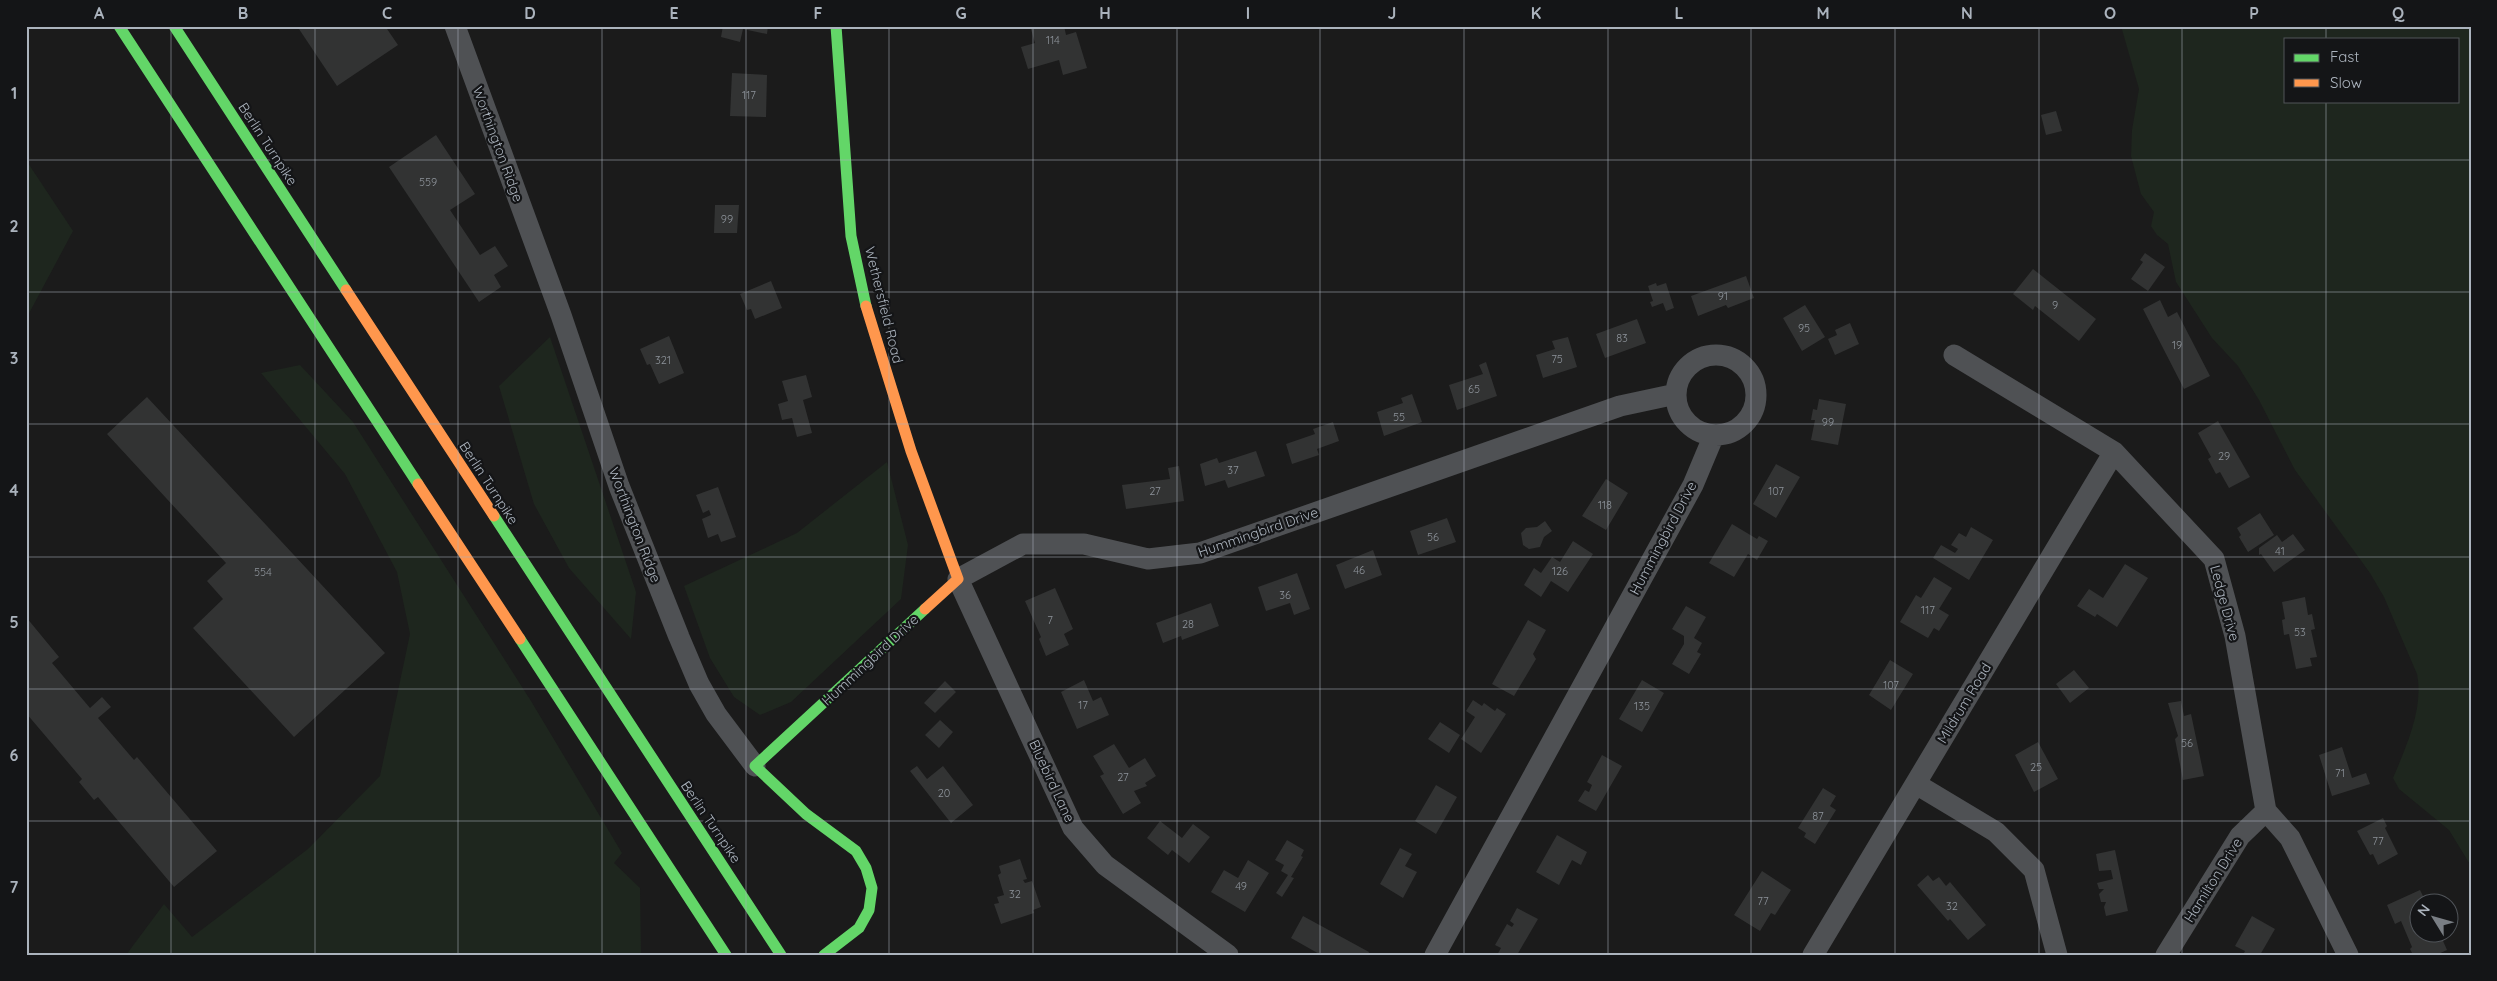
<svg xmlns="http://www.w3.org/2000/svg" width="2497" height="981" viewBox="0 0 2497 981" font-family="Quicksand,sans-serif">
<rect width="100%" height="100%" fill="#1b1b1b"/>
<!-- green -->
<path fill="#1e261e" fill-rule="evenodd" d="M2121,26H2471V866L2449,830L2399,789L2393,778C2406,747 2424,708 2417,674L2384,597L2370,573L2295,470L2259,400L2238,366L2212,338L2176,282L2168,244L2157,235L2151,226L2154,212L2141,194L2131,156L2132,130L2139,89ZM2286,39H2458V101H2286Z
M26,160L73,231L26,319Z
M550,337L636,592L631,639L569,568L534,504L499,386Z
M300,365L353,422L531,701L622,853L614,863L640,888L641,955H126L164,904L192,937L308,849L380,776L410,634L397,572L345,474L261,373Z
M887,462L908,545L901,599L791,702L760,715L734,697L710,658L684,586L797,533Z"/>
<!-- building -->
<path fill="#323333" d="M297,26H385L398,45L337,86Z
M723,26H768L767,34L743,29L740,42L721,37Z
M1030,26H1064L1066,35L1076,32L1087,68L1063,75L1059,60L1028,69L1021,47L1035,43Z
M732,73L767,75L766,117L730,116Z
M2056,111L2062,131L2046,135L2041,115Z
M436,135L475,194L450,210L480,255L495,246L508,266L494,275L501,287L479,302L389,167Z
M715,205H739L737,233H714Z
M2145,253L2165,267L2148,291L2131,279L2143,262L2140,260Z
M2033,269L2096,319L2079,341L2035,306L2033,310L2013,294Z
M1746,276L1754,298L1728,308L1726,305L1698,316L1691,296Z
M771,281L782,308L755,319L751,309L747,310L740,294Z
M1656,283L1657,286L1666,283L1674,308L1666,311L1663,303L1652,307L1650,302L1653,301L1648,286Z
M2160,300L2168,317L2177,312L2210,376L2184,389L2143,309Z
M1805,305L1825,337L1802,351L1783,318Z
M1637,319L1646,343L1605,358L1596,334Z
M1850,323L1859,344L1835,355L1828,339L1837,335L1835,330Z
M669,336L684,373L659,384L650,364L647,365L640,349Z
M1568,337L1577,367L1543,378L1536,355L1555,349L1552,341Z
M1486,362L1497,396L1457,410L1449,385L1483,374L1479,365Z
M806,375L812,397L803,400L812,433L797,437L792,418L782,420L778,404L788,401L782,381Z
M1412,394L1422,422L1384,436L1377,412L1403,403L1401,398Z
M147,397L385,653L294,737L193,628L223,599L207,581L226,563L107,434Z
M1819,399L1846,404L1838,445L1811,440L1815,420H1811L1813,409L1817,410Z
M2218,421L2250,477L2229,488L2220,472L2216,474L2208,459L2211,457L2198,433Z
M1333,422L1339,441L1317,449L1319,455L1292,464L1286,444L1315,434L1313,429Z
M1256,451L1265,476L1228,488L1225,480L1205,486L1200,464L1217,458L1219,463Z
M1776,464L1800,477L1776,518L1753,504Z
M1179,466L1184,501L1126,509L1122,485L1170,479L1168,468Z
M1606,479L1628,493L1606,530L1582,516Z
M718,487L736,537L721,542L718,534L708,538L702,519L711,515L709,510L703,513L696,495Z
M2260,513L2274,535L2248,552L2239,537L2241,535L2237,528Z
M1447,518L1456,542L1418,555L1410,531Z
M1545,521L1552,531L1544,537L1540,547L1529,549L1523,545L1521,533L1526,528L1537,527Z
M1732,524L1757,539L1759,536L1768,541L1757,560L1748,554L1734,577L1709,563Z
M1971,527L1993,540L1969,580L1933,558L1941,545L1955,553L1958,549L1951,545L1959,533L1966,537Z
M2293,534L2305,550L2274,572L2261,554L2259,555V548L2277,535L2282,542Z
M1573,541L1593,554L1568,592L1551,581L1541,597L1524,585L1534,568L1541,573L1552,557L1560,562Z
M1373,550L1382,575L1345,589L1336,565Z
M2125,564L2148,578L2117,627L2097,614L2095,617L2077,606L2089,589L2103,598Z
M1297,573L1310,609L1294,615L1290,603L1266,611L1258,587Z
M1934,577L1952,588L1939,609L1949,615L1939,631L1934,628L1928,638L1900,622L1916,595L1921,598Z
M1055,588L1073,629L1064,634L1069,645L1046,656L1039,639L1041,637L1025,601Z
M2305,597L2308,615L2312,614L2315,629L2311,630L2317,657L2310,658L2312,666L2296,669L2289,634L2284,635L2282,620L2285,619L2282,602Z
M1211,603L1219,626L1182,640L1181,636L1163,643L1156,623Z
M1686,606L1706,617L1694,638L1702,643L1697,652L1701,654L1689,674L1672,664L1684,644V636L1672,629Z
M26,617L59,657L52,663L90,708L102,697L111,707L98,718L134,760L137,757L217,851L174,887L98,797L94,800L79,782L82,779L26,713Z
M1528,620L1546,630L1533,654L1536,659L1514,696L1492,684Z
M1890,660L1913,674L1891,710L1869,695Z
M2074,670L2089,688L2070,703L2056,684Z
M1084,680L1093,701L1101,697L1109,715L1077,729L1061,692Z
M1642,680L1664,693L1642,732L1619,719Z
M945,681L956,692L935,713L924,703Z
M1473,700L1482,706L1484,703L1495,711L1497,708L1506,714L1481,753L1461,739L1475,717L1466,711Z
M2181,701L2184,716L2191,714L2204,776L2183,780L2175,739L2178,736L2168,703Z
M940,720L953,732L939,748L925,735Z
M1440,722L1460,735L1449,753L1428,739Z
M2038,742L2058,779L2034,792L2015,755Z
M1114,744L1129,768L1145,758L1156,776L1145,783L1147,786L1134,791L1141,803L1123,814L1100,776L1104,774L1093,756Z
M2342,747L2352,778L2366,773L2370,784L2332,796L2319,755Z
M1602,755L1622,766L1596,811L1578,801L1585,790L1589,792L1592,785L1587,782Z
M917,766L927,779L943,766L973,805L951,823L910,771Z
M1436,785L1457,797L1436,834L1415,821Z
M1823,788L1836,796L1830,806L1836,810L1815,844L1804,837L1806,833L1798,828Z
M2383,818L2387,826L2385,828L2398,854L2378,865L2373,854L2370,855L2357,831Z
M1160,821L1182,838L1193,824L1210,837L1189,863L1172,850L1168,855L1147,838Z
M1557,835L1587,852L1581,865L1572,860L1559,885L1536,872Z
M1287,840L1304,850L1301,856L1303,857L1291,877L1294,878L1282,897L1276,893L1288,875L1281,871L1284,865L1275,860Z
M1400,848L1412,854L1405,866L1417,872L1403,898L1380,884Z
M2115,850L2128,911L2106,916L2104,907L2106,902H2101L2099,894L2104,889H2099L2097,883L2113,879L2111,870L2099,871L2096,854Z
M1020,859L1027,879L1023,880L1025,883L1032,881L1041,907L1033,910L1034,913L1001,924L994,904L999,903L997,897L1004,895L998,875L1001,873L999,866Z
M1248,860L1269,873L1245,912L1211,892L1224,870L1238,878Z
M1762,871L1791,890L1775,915L1771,913L1760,931L1734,915Z
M1928,875L1933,881L1939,877L1946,886L1950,882L1986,925L1968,940L1950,919L1948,921L1917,885Z
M2420,890L2427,904H2420V934H2440L2447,950L2436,955H2413L2410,949L2412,947L2401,921L2395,924L2387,905Z
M1517,908L1538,919L1517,955H1497L1501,948L1495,945L1507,924L1512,927L1514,924L1510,921Z
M1303,916L1369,952L1368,955H1321L1291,938Z
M2252,916L2275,929L2260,955H2243L2245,951L2235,946Z"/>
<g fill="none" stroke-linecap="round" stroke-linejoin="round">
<!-- street -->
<path stroke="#4f5154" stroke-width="21" d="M455,26L561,315L619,486L679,637L699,684L716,714L755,766
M1954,355L2114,452L2214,559L2235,636L2266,811L2290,838L2348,955
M1676 395a40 40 0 1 1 80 0a40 40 0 1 1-80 0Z
M1916,784L1996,832L2034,870L2057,955
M1228,955L1105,865L1073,828L958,579L1023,544H1084L1148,559L1200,553L1620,406L1676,394
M1435,955L1693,485L1714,435
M1813,955L2114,452
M2166,955L2240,836L2266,811"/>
<!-- fast -->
<path stroke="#63d668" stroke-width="11" d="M119,26L418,484
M174,26L346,290
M836,26L851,236L866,306
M494,516L781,955
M520,639L726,955
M824,955L859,928L869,910L872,888L866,868L856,851L806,814L755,766L925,609"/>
<!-- slow -->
<path stroke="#ff974d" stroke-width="11" d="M346,290L494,516
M866,306L911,451L958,579L925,609
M418,484L520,639"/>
</g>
<!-- grid -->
<path fill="none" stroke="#abb3bd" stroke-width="1" stroke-opacity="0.55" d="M171,26V955M315,26V955M458,26V955M602,26V955M746,26V955M889,26V955M1033,26V955M1177,26V955M1320,26V955M1464,26V955M1608,26V955M1751,26V955M1895,26V955M2039,26V955M2182,26V955M2326,26V39M2326,101V955M26,160H2471M26,292H2471M26,424H2471M26,557H2471M26,689H2471M26,821H2471"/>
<g text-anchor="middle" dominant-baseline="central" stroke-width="4.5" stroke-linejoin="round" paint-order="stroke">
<!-- number labels -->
<g font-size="11" fill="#8d939a">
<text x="1053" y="40">114</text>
<text x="749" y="95">117</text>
<text x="428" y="182">559</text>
<text x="727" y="219">99</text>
<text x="1723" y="296">91</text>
<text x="2055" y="305">9</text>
<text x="1804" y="328">95</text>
<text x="1622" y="338">83</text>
<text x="2177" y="345">19</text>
<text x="1557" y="359">75</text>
<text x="663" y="360">321</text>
<text x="1474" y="389">65</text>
<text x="1399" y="417">55</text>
<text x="1828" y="422">99</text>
<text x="2224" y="456">29</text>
<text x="1233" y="470">37</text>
<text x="1155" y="491">27</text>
<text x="1776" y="491">107</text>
<text x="1605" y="505">118</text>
<text x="1433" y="537">56</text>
<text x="2280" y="551">41</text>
<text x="1359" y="570">46</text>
<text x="1560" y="571">126</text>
<text x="263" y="572">554</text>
<text x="1285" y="595">36</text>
<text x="1928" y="610">117</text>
<text x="1050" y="620">7</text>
<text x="1188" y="624">28</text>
<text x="2300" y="632">53</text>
<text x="1891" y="685">107</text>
<text x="1083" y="705">17</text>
<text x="1642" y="706">135</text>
<text x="2187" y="743">56</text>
<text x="2036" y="767">25</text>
<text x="2340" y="773">71</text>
<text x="1123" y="777">27</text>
<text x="944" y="793">20</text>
<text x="1818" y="816">87</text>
<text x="2378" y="841">77</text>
<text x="1241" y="886">49</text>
<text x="1015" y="894">32</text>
<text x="1763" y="901">77</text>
<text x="1952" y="906">32</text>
</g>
<!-- street labels -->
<g font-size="14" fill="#abb3bd" stroke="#141517">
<text transform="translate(268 144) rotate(57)">Berlin Turnpike</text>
<text transform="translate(498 144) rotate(70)">Worthington Ridge</text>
<text transform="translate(884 305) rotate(76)">Wethersfield Road</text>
<text transform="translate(489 483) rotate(57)">Berlin Turnpike</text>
<text transform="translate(635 525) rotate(69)">Worthington Ridge</text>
<text transform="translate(1258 532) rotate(-19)">Hummingbird Drive</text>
<text transform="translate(1663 538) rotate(-62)">Hummingbird Drive</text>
<text transform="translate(2225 603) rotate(75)">Ledge Drive</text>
<text transform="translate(870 660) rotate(-43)">Hummingbird Drive</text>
<text transform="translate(1964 703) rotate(-59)">Mildrum Road</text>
<text transform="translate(1052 781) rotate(65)">Bluebird Lane</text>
<text transform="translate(711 822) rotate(56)">Berlin Turnpike</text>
<text transform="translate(2213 880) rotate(-58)">Hamilton Drive</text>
</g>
</g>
<!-- border -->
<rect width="2497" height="981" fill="none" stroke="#141517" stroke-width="55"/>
<!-- legend -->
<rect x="2284" y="38" width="175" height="65" fill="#141517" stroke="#505459"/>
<rect x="2294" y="54" width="25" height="8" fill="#63d668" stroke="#505459"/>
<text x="2330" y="62" font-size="15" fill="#abb3bd">Fast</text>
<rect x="2294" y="79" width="25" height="8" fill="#ff974d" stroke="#505459"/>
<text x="2330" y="88" font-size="15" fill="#abb3bd">Slow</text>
<!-- north arrow -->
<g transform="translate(2434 918) rotate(307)"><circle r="24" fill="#141517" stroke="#505459"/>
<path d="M0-4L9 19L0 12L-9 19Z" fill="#797e84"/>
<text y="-8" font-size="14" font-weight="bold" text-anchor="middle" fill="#abb3bd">N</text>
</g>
<rect x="28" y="28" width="2442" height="926" fill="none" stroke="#abb3bd" stroke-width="2"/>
<g font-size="16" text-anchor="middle" font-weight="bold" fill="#abb3bd">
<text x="99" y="19">A</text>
<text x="243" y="19">B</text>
<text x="387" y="19">C</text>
<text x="530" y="19">D</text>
<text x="674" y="19">E</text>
<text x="818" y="19">F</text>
<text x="961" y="19">G</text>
<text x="1105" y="19">H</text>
<text x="1248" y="19">I</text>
<text x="1392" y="19">J</text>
<text x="1536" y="19">K</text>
<text x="1679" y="19">L</text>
<text x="1823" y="19">M</text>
<text x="1967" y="19">N</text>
<text x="2110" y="19">O</text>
<text x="2254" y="19">P</text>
<text x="2398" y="19">Q</text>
<text x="14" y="99">1</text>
<text x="14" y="232">2</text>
<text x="14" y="364">3</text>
<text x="14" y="496">4</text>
<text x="14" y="628">5</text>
<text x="14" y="761">6</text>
<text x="14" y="893">7</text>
</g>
</svg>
